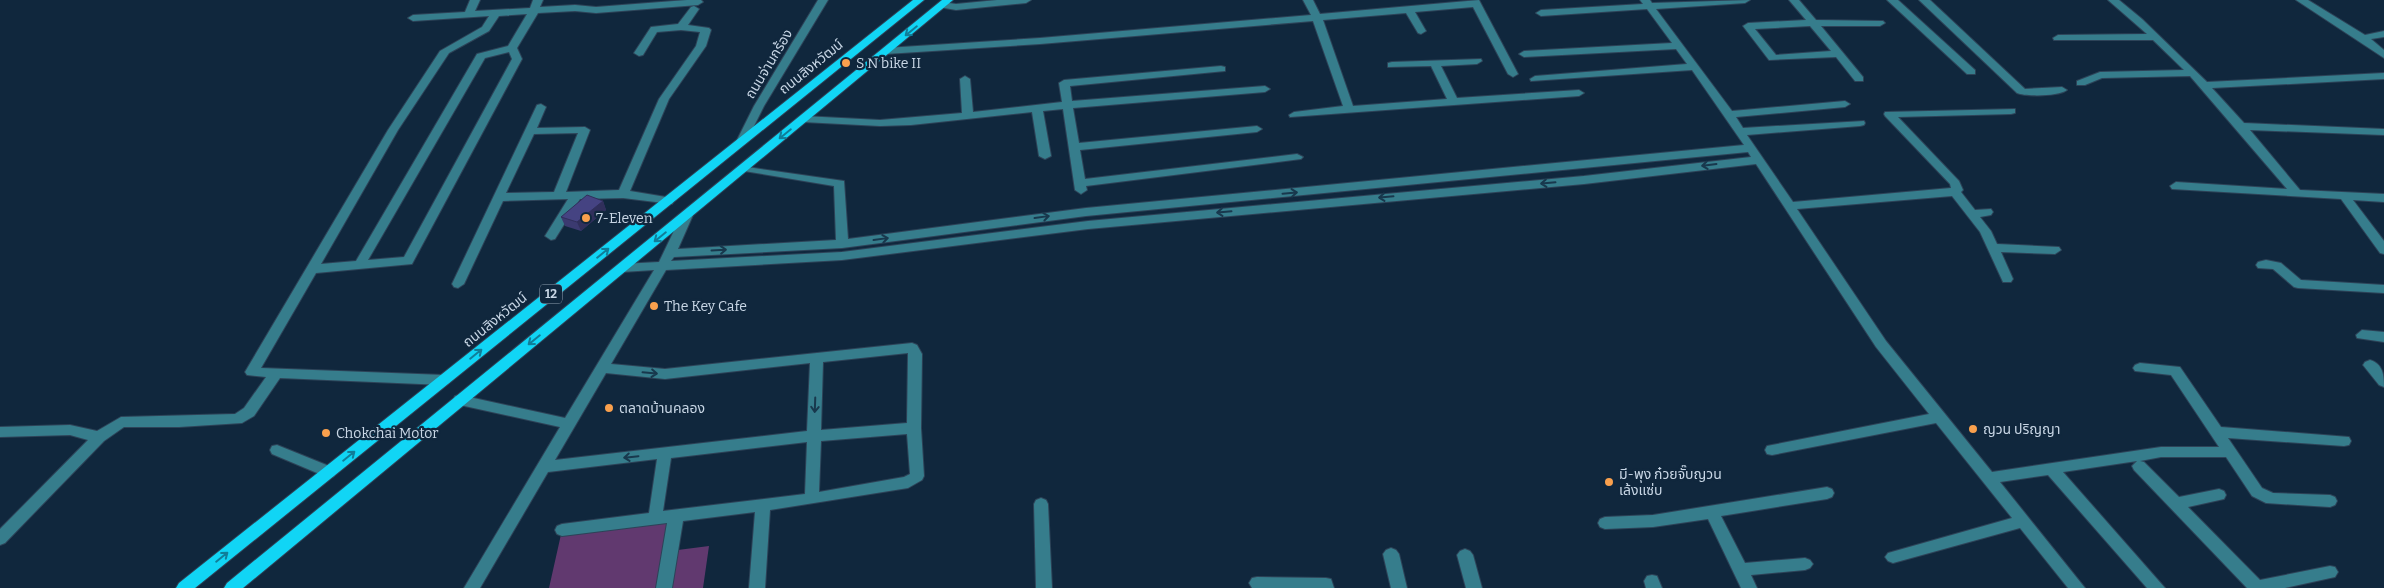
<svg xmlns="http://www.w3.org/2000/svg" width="2384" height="588" viewBox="0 0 2384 588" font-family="Bitter,'Noto Sans Thai',serif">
<rect width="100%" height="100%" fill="#10273d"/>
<!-- green -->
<path fill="#61396f" d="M676,516L670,551L709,546L703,588H549L562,530Z"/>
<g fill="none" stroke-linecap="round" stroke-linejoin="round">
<defs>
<path id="minor" d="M470,0H480L475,11L530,8L533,0H543L540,7L575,5L596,7L687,0H701L703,2L698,5L596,13L575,11L538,13L517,48L522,59L412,264L316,273L261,368L444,375L449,377L451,380L449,383L444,385L280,378L254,416L242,423L179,427H124L104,441L5,543L0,545V529L88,440L70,435L0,437V427L70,425L97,431L121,417L235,414L244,408L266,377L247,375L245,372L388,130L440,51L482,27L489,16L413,21L408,18L413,15L465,12ZM527,14L508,46L477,54L356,261L321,264L398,130L449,53L489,31L499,16ZM509,52L512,59L404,257L368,260L485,58Z
M818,0H828L764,106L746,142L741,145L737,144L736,142L754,106Z
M997,0H1031L1026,3L956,10L939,7L937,5L942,2L956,4Z
M1303,0H1313L1320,14L1479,0L1518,74L1513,77L1508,74L1473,7L1415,12L1426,31L1421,34L1418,33L1406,13L1323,20L1353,106L1447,99L1431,66L1388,67V63L1392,62L1481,59L1482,61L1477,64L1441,66L1457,98L1579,90L1584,93L1579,96L1290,117L1289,115L1294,112L1343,106L1313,21L1040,44L886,54L881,51L886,48L1040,38L1311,15Z
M1640,0H1650L1652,3L1750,0L1745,3L1656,9L1732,111L1845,101L1850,104L1845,107L1736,117L1743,128L1864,121L1865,123L1864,125L1860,126L1747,135L1793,202L1951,188L1950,184L1885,116L1884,114L1885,112L2015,109V113L2011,114L1898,117L1959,181L1963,190L1961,192L1975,210L1991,209L1993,212L1991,215L1980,217L1991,231L1997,244L2059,247L2061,250L2055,254L2001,252L2013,279L2011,282H2003L1980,232L1952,196L1797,209L1886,341L1992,472L2161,447H2219L2171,375L2135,371L2133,368L2135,365L2140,363L2180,367L2221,427L2349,437L2351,441L2349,445L2344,446L2228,438L2262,488L2273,493L2330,495L2335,497L2337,501L2335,505L2330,507L2266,503L2252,496L2226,457H2161L2140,461L2144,462L2179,497L2219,489L2224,491L2226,495L2224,499L2188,507L2260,580L2330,566L2335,567L2338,572L2335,577L2285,588H2247L2134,470L2132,466L2137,461L2063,472L2165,588H2147L2048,475L2000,482L2085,588H2068L2020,528L1893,563L1888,561L1885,557L1888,553L2012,518L1936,423L1772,455L1767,454L1765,450L1767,446L1772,445L1929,414L1876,347L1756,164L1584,184L1088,229L842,260L666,270L611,364L665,369L912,343L917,345L922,354L921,428L924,476L922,480L908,488L770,510L765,588H749L755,512L683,521L672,588H656L667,523L562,536L557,534L555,530L557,526L562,524L649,513L657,459L548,472L480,588H464L560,427L460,405L455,404L453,400L455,396L460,395L565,418L654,270L622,272L616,268L622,264L659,262L683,212L687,211L693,215L678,249L836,240L834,186L744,171L738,168L740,166L844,181L848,239L1086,208L1744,145L1692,70L1531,81L1530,79L1535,76L1687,64L1676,49L1524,57L1519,54L1524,51L1672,43L1647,9L1541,16L1536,13L1541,10L1643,4ZM1748,152L1751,157L1584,176L1088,221L842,252L671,261L674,257L842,248L1086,216ZM908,353L907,423L821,430L823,362ZM810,363L807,431L555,460L606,373L665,379ZM907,434L910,474L904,477L819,492L821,441ZM807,442L805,494L663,511L671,458Z
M1789,0H1799L1816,20L1883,21L1885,23L1880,26H1821L1863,77V81H1855L1836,57L1769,60L1743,26L1748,23L1806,20ZM1810,26L1831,51L1776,55L1755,29Z
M1887,0H1898L1975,70V74H1967Z
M1919,0H1930L2025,89L2062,87L2067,90C2060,96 2027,97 2017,93Z
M2108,0H2119L2142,19L2207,82L2384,73V79L2212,88L2244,123L2384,129V135L2250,130L2300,190L2384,194V202L2353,200L2384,241V254L2380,253L2341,199L2172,189L2170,186L2176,182L2287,189L2190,76L2102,78L2085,85H2077V81L2100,72L2184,70L2153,40H2054L2053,38L2058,35L2147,34Z
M2296,0H2308L2365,35L2384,31V37L2371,39L2384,50V58Z
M694,6L699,9L688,25L709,28L711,30L706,46L669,99L630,191L672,198L674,201L672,204L623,198L580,199L555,239L551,240L545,236L568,199L503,201L464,284L458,288L454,287L452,284L537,105L541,104L546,107L537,128L585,127L590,130L566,192L619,190L659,99L696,46L700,32L681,30L657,32L643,55L639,56L634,53L651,27L678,24L691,7ZM578,133L554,192L506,193L534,134Z
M1221,66L1225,67V71L1070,86L1072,101L1265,86L1270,89L1265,92L1073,108L1079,143L1257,126L1262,129L1257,132L1080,150L1085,179L1297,154L1303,157L1301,159L1086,186L1087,190L1081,194L1075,190L1063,109L1043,111L1051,156L1045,159L1039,156L1032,112L911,125L880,126L803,122L798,119L803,116L880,120L962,113L960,79L965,76L970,79L973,112L1062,102L1059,83L1064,80Z
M2266,260L2281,263L2301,280L2384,285V293L2298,288L2294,287L2273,269L2258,268L2256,265L2258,262Z
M2362,330L2384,332V342L2357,338L2356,335Z
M2370,360C2383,364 2384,375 2384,387L2379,385L2363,365L2365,362Z
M277,445L334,468L336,472L334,476L329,478L272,454L270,450L272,446Z
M1827,487L1832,489L1834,493L1832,497L1827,499L1721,516L1745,563L1805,558L1810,560L1813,564L1810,568L1805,570L1751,575L1757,588H1741L1708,519L1653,527L1605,529L1600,527L1598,523L1600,519L1605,517L1653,515Z
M1041,498L1046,500L1048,504L1052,588H1036L1034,504L1036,500Z
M1391,548L1396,550L1399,554L1407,588H1391L1383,554L1386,550Z
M1465,549L1470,551L1473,555L1482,588H1466L1457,555L1460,551Z
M1652,575L1657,576L1662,588H1646L1644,581L1647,576Z
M1257,577L1326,578L1331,579L1334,588H1252L1249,583L1252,578Z"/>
<path id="major" d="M913,0H924L195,588H176L179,583Z
M942,0H953L243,588H224L227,583Z"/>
</defs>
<!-- minor casing -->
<use href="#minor" stroke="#2d4358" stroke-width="2"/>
<!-- major casing -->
<use href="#major" stroke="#2d4358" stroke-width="2"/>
<!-- minor -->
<use href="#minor" fill="#367d8c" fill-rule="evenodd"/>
<!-- major -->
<use href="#major" fill="#11d5f5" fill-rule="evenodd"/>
</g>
<!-- wall -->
<path fill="#3b3a70" d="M603,201L606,210L581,231L565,226L561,217Z"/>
<!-- shaded-wall -->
<path fill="#302f5b" d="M603,201L606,210L581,231L577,222Z"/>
<!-- building -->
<path fill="#454382" stroke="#302f5b" d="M587,195L603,201L577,222L561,217Z"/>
<!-- one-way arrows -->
<defs><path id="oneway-shaft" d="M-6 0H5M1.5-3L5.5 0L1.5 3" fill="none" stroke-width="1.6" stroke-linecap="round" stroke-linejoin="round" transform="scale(1.25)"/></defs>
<g stroke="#107e99">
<use href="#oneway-shaft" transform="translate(911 31) rotate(141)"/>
<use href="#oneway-shaft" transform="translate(785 134) rotate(141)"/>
<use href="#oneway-shaft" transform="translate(660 237) rotate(141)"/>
<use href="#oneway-shaft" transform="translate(603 253) rotate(-39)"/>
<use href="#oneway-shaft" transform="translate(534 340) rotate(141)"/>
<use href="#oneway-shaft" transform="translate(476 354) rotate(-39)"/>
<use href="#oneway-shaft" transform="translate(349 456) rotate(-39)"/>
<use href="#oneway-shaft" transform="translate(222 557) rotate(-39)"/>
</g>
<g stroke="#18384d">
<use href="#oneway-shaft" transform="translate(1709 165) rotate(173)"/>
<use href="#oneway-shaft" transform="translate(1548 183) rotate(175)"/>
<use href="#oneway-shaft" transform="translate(1290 193) rotate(-5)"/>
<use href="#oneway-shaft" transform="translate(1386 197) rotate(175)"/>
<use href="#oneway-shaft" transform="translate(1224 212) rotate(175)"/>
<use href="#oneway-shaft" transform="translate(1042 217) rotate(-8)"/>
<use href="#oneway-shaft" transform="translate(881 239) rotate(-8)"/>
<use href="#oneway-shaft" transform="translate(719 250) rotate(-3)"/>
<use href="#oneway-shaft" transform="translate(650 373) rotate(5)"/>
<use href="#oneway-shaft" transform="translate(815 405) rotate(92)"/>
<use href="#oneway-shaft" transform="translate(631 457) rotate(174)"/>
</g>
<!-- markers -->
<g fill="#f9a04d" stroke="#10273d" stroke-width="2">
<circle cx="846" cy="63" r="5"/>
<circle cx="586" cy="218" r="5"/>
<circle cx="654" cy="306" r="5"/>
<circle cx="609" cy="408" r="5"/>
<circle cx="1973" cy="429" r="5"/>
<circle cx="326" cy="433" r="5"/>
<circle cx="1609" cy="482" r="5"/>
</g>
<g text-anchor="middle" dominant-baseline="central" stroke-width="4.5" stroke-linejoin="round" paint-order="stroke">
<!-- shield labels -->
<rect fill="#10273d" stroke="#91a2b3" stroke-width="1" x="540" y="284.5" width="22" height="19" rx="4"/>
<g font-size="12" font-weight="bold" fill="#c8d6e5">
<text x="551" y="294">12</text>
</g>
<!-- poi labels -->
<g font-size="14" fill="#c8d6e5" stroke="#10273d" text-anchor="start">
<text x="856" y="63">S N bike II</text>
<text x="596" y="218">7-Eleven</text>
<text x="664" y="306">The Key Cafe</text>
<text x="619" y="408">ตลาดบ้านคลอง</text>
<text x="1983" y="429">ญวน ปริญญา</text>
<text x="336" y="433">Chokchai Motor</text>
<text x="1619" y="474">มี-พุง ก๋วยจั๊บญวน<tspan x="1619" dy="16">เล้งแซ่บ</tspan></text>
</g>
<!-- street labels -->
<g font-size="14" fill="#c8d6e5" stroke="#10273d">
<text transform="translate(769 64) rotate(-59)">ถนนจ่านกร้อง</text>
<text transform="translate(811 67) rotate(-39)">ถนนสิงหวัฒน์</text>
<text transform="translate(495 320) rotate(-39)">ถนนสิงหวัฒน์</text>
</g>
</g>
</svg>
